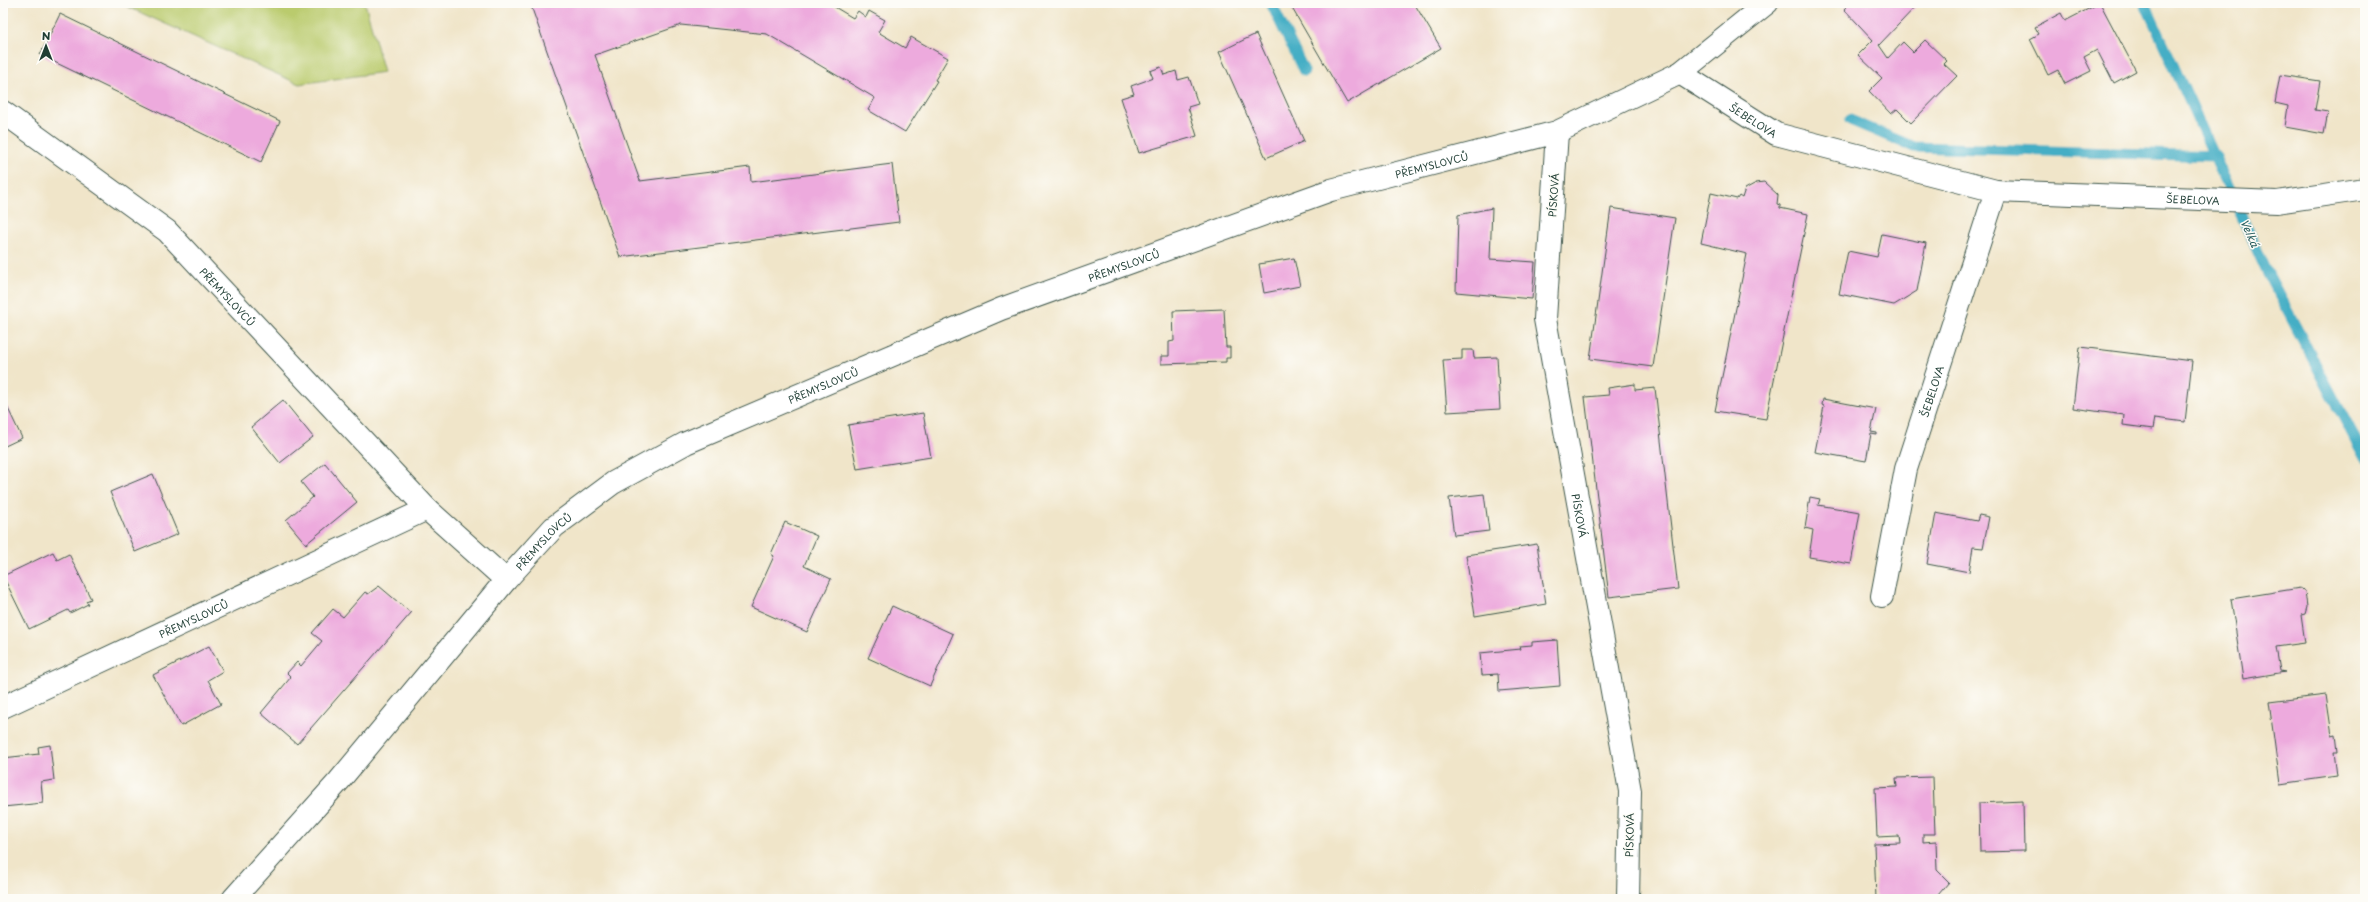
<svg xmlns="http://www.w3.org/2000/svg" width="2368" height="902" viewBox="0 0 2368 902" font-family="'Playpen Sans',sans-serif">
<rect width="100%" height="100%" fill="#fdfcf7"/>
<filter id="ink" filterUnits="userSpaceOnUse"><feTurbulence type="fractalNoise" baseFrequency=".025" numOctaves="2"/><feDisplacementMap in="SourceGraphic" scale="8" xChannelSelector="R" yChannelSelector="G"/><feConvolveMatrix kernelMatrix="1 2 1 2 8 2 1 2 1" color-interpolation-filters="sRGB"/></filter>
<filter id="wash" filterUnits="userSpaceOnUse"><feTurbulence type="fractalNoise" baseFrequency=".012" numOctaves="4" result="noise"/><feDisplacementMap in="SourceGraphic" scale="16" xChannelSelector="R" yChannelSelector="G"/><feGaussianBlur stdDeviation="0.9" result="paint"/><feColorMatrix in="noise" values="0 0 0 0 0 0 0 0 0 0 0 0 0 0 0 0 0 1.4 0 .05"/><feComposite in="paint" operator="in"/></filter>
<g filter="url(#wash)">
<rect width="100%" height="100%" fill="#f0e5c9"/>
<!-- green -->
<path fill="#bacb6d" stroke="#6c8450" d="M119,3H365L384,72L299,84Z"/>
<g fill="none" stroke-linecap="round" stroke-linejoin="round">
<!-- stream -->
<path stroke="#45aec5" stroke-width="11" d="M1271,3L1304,71
M2145,3L2267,272L2365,458
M1850,120L1914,147L2216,156"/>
</g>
<g id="blocks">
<!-- building -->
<path fill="#edaadd" d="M530,3H828L853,18L858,11L866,17L869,11L885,20L878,32L905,48L911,37L948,58L935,80L937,81L905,132L868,110L875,98L767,34L681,25L595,55L640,181L750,167L751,182L892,164L899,222L620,257Z
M1289,3H1414L1441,48L1347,103Z
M1850,3H1919L1879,45L1888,58L1903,42L1913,52L1925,40L1947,61L1944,64L1957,76L1911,123L1897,109L1891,114L1869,91L1882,78L1858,55L1873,40L1844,9Z
M2100,3L2136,71L2114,83L2097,50L2084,57L2091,71L2065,84L2058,70L2048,75L2030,39L2039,34L2035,27L2061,13L2065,21Z
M60,14L280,121L261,162L40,55Z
M1256,34L1304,141L1266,158L1219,52Z
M1161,67L1164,75L1176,71L1178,80L1189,77L1198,104L1188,107L1197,136L1139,153L1121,98L1134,94L1131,86L1153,78L1150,71Z
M2280,75L2320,81L2315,110L2328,112L2324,134L2285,127L2288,106L2275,103Z
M1764,182L1778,195L1777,204L1780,205V208L1808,214L1766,419L1715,411L1747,254L1701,243L1711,193L1737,199L1739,196L1742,198L1745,189L1756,183Z
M1492,208L1490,259L1535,262L1532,299L1456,292L1458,215Z
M1611,208L1675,218L1653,367L1590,359Z
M1882,234L1926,243L1917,291L1894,305L1839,294L1848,251L1877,257Z
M1294,258L1300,286L1264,293L1259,264Z
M1224,309L1226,347H1230V358H1226V362L1161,364V356H1169V342L1174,341L1173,311Z
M2080,347L2192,361L2185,422L2155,418L2153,429L2123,425L2124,415L2073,408Z
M1462,350H1473L1474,358L1497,357L1500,409L1447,412L1443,360L1462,359Z
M1635,384V390L1655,388L1678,589L1609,597L1585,397L1609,395L1608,388Z
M3,398L22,438L3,447Z
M1823,399L1876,409L1871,432L1877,433V435L1871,434L1866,461L1815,452L1824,406L1822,405Z
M283,400L313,437L280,463L251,427Z
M923,413L931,457L857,469L848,425Z
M325,463L357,502L306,544L286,520L313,497L301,482Z
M153,474L178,534L135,552L110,492Z
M1484,494L1489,531L1454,535L1449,498Z
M1810,497L1820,499L1818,505L1860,512L1851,564L1809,557L1813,530L1805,528Z
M1936,513L1977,521L1979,515L1989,517L1983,548L1973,547L1969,572L1927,564Z
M785,522L817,536L804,566L831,579L807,632L751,607L774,556L771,554Z
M1537,544L1546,604L1475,616L1466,555Z
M53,552L57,560L69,554L91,599L86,601L88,604L70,613L68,610L29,629L3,576Z
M379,586L411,613L297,744L261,713L291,677L287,673L297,662L301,666L322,641L312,633L333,609L343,617L365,592L368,594Z
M2300,588L2305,591L2307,607L2305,614L2301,615L2305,643L2276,647L2280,671L2285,672L2243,679L2231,599Z
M892,606L953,634L930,686L868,658Z
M1557,640L1560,686L1499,691L1498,674L1482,675L1480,653L1521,649L1520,646L1532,645V642Z
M209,646L223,671L208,680L221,704L181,726L153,675Z
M2326,695L2332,735L2336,734L2338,752H2334L2337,776L2280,784L2269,702Z
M50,745L54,780L41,782L43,803L3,807V758L39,754L38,747Z
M1933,777L1935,834H1923V842L1936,841L1937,870L1949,882L1938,895V899H1876L1874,844L1900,843L1899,836L1877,837L1875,788L1897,787L1896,778Z
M2023,801L2024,851L1980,852L1979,803Z"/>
</g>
</g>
<g filter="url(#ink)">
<use href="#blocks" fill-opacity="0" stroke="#3e564a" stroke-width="1"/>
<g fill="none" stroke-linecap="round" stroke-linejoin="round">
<defs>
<g id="minor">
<path id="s1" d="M1680,73L1776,134L1996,191L2277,202L2365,189"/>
<path id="s2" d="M3,112L167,231L427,509L506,580"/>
<path id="s3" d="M1557,132L1545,319L1630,791L1628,899"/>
<path id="s4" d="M1882,596L1906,469L1996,191"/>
<path id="s5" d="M3,707L427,509"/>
<path id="s6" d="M233,899L339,781L506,580L554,527L613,483L686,443L1001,309L1331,190L1557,132L1680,73L1767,3"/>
</g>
</defs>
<!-- minor casing -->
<use href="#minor" stroke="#3e564a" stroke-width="24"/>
<!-- minor -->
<use href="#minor" stroke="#fff" stroke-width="22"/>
</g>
</g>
<g text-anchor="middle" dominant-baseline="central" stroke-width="3" stroke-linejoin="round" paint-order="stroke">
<!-- street labels -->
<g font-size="10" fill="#1f3d34" stroke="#fdfcf7">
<text stroke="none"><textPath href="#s1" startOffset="87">ŠEBELOVA</textPath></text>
<text stroke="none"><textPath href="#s6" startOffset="1445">PŘEMYSLOVCŮ</textPath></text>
<text transform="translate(1553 195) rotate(-86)">PÍSKOVÁ</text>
<text stroke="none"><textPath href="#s1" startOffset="538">ŠEBELOVA</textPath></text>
<text stroke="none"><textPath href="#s6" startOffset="1121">PŘEMYSLOVCŮ</textPath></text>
<text stroke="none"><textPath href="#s2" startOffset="292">PŘEMYSLOVCŮ</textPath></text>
<text stroke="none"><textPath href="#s6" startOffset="797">PŘEMYSLOVCŮ</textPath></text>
<text stroke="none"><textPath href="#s4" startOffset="211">ŠEBELOVA</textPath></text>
<text stroke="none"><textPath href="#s3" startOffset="387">PÍSKOVÁ</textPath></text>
<text stroke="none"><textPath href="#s6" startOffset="474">PŘEMYSLOVCŮ</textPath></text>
<text stroke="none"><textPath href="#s5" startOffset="210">PŘEMYSLOVCŮ</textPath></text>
<text transform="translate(1629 835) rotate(-89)">PÍSKOVÁ</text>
</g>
<!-- water labels -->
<g font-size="11" font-style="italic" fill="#2a5f60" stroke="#fdfcf7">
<text transform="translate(2250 233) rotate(66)">Velká</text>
</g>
</g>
<!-- margin -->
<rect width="2368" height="902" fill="none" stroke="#fdfcf7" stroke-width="16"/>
<!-- north arrow -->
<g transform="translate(46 46)" stroke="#fdfcf7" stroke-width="3" paint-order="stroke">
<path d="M0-3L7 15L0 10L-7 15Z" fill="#1f3d34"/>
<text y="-6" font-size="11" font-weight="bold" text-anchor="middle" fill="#1f3d34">N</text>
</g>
</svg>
